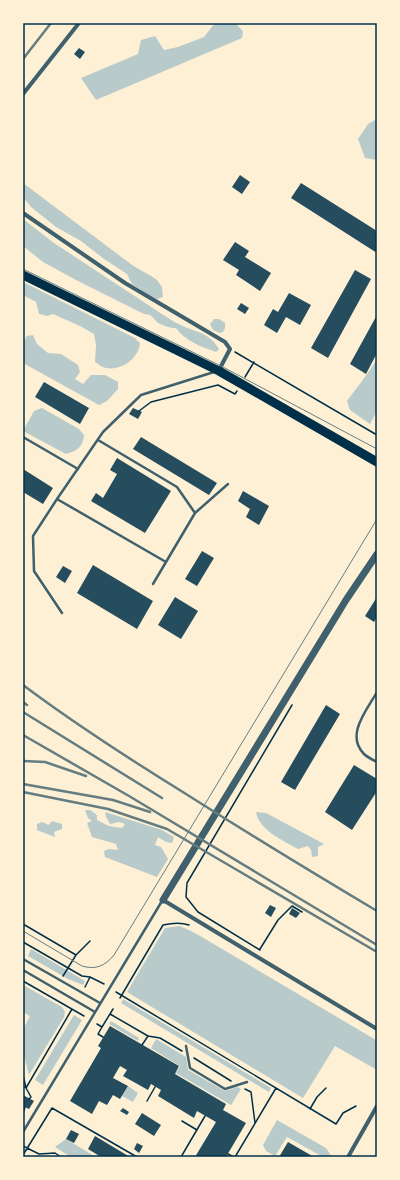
<svg xmlns="http://www.w3.org/2000/svg" width="400" height="1180" viewBox="0 0 400 1180" font-family="'Alegreya Sans',sans-serif">
<rect width="100%" height="100%" fill="#fdf0d5"/>
<!-- green -->
<path fill="#b9caca" d="M215,23H235L243,31L242,38L96,100L81,78L138,54L141,40L155,36L164,50L178,47L204,37Z
M377,119V160L365,158L358,139L368,124Z
M23,183L132,265L156,279L162,287L163,297L157,299L149,295L132,284L127,274L104,259L81,241L56,227L31,207L23,197Z
M23,219L54,243L165,316C171,320 178,324 185,327C200,333 210,334 219,349L216,352C202,347 185,341 176,328C173,329 160,325 157,322C152,317 152,314 144,314L76,280L43,262L23,246Z
M23,282L135,338L140,343C139,359 119,373 103,367C100,366 97,363 95,362L96,345L94,334L80,326L53,314L47,316L39,314L36,302L23,295Z
M214,319H219L225,323V328L223,332L220,333L213,330L210,324Z
M33,335L37,344L48,353L61,354L78,365L80,372L75,379L83,384L91,375H105L118,382V389L107,401L99,405L23,363V342L27,336Z
M377,359V411L370,424L350,410L347,401C357,387 368,374 377,359Z
M42,408L79,429L84,435C83,447 77,451 66,454L23,431L34,411Z
M85,810H90L97,815V820L109,826L122,828L125,824L119,822L110,824L106,817L105,812L162,830L174,837L172,843L166,842L158,837L155,845L161,847L168,859L157,877L105,857L104,851L109,849L118,850L116,844L92,837L87,823L92,821L88,818Z
M256,812L266,813L324,844L318,847V856L312,857L311,850L308,846L298,849C282,840 259,830 256,812Z
M52,821L62,824V829L54,832L55,837L37,830V824L42,822L49,825Z
M180,926L195,933L376,1040L377,1070L335,1046L303,1098L127,992L165,928Z
M31,949L85,981L83,985L68,979L28,956Z
M23,985L62,1007L65,1012L64,1017L29,1075L23,1051V1029L30,1016L23,1012Z
M123,999L271,1088L269,1092L121,1003Z
M74,1015L82,1020L43,1085L35,1080Z
M111,1021L139,1038L138,1041L109,1024Z
M156,1039L186,1057L188,1070L225,1091L237,1087L241,1089L231,1105L176,1073L180,1066L151,1048Z
M128,1086L138,1093L133,1102L122,1096Z
M277,1120L326,1148L332,1157H323L287,1137L275,1156L266,1151L263,1145Z
M66,1139L96,1157H71L55,1147Z"/>
<!-- building -->
<path fill="#264d5e" d="M79,48L85,52L80,59L74,54Z
M240,175L250,182L242,194L232,187Z
M301,183L377,231V253L291,198Z
M235,242L249,251L245,257L271,273L260,291L236,275L239,270L223,260Z
M355,270L371,279L328,358L311,348Z
M289,293L311,305L300,325L286,317L277,333L264,325L273,309L278,312Z
M241,303L249,308L245,314L237,309Z
M377,315V353L366,374L350,364Z
M44,382L89,408L80,424L35,397Z
M133,408L142,412L138,419L129,414Z
M141,437L217,483L209,495L133,449Z
M117,458L171,491L145,533L91,501L96,493L103,498L117,474L110,470Z
M23,469L53,488L43,504L23,492Z
M243,491L269,506L259,525L246,517L250,509L238,501Z
M202,551L214,558L197,586L185,579Z
M93,565L153,601L137,629L77,593Z
M63,566L72,571L65,583L56,577Z
M175,597L198,611L181,639L158,625Z
M377,597V617L374,622L365,616Z
M326,705L340,714L295,790L281,782Z
M354,765L377,779V791L352,830L325,812Z
M270,905L276,908L271,917L265,913Z
M292,908L300,913L296,918L289,914Z
M110,1026L179,1066L175,1074L226,1104L223,1110L246,1123L226,1157H195L216,1122L197,1111L194,1118L158,1096L161,1090L151,1084L148,1090L123,1076L127,1070L120,1066L113,1078L128,1086L120,1099L113,1095L107,1105L99,1101L92,1114L70,1101L101,1048L98,1046Z
M23,1095L34,1101L29,1109L23,1106Z
M123,1108L129,1112L127,1115L120,1111Z
M142,1113L161,1125L154,1136L135,1124Z
M71,1130L79,1134L74,1143L66,1139Z
M95,1136L130,1157H101L88,1149Z
M288,1142L314,1157H279Z
M137,1143L143,1146L139,1153L134,1149Z"/>
<g fill="none" stroke-linecap="round" stroke-linejoin="round">
<!-- path -->
<path stroke="#003049" stroke-width="1.5" d="M235,352L377,435
M245,377L254,362
M139,411L151,402L218,385L235,394L237,391
M23,924L76,955
M23,942L82,976L90,977
M260,949L278,920L292,906L302,912
M260,950L198,912L186,897L187,883L292,705
M63,976L76,955L90,941
M23,981L84,1016
M85,987L90,977L104,984
M116,992L336,1124L343,1113L356,1106
M120,998L163,925C172,923 180,922 189,925
M110,1014L148,1036L160,1038L182,1051
M97,1024L102,1027L98,1034L103,1037
M102,1027L113,1009
M142,1045L148,1036
M194,1058L231,1081
M23,1075L26,1088L31,1097L29,1099
M23,1086L26,1088L72,1009
M245,1089L251,1092L255,1123
M147,1101L155,1087
M310,1109L317,1097L326,1088
M23,1114L25,1107
M182,1121L197,1130
M23,1146L39,1154L55,1153L61,1157
M228,1154L234,1157
M23,1155L52,1108L137,1157
M181,1157L205,1116
M235,1157L276,1088"/>
<!-- service -->
<path stroke="#3f606c" stroke-width="2.5" d="M23,437L78,469
M98,440L177,487L195,513
M57,499L166,562
M153,584L195,513L228,484
M62,613L34,571L33,536L57,499L103,432L141,395L214,372
M377,692C367,710 345,735 364,754C367,757 373,760 377,762
M23,959L100,1003
M23,970L95,1012
M186,1046L190,1068L225,1089L247,1082
M23,1132L162,901"/>
<!-- minor -->
<path stroke="#3f606c" stroke-width="4" d="M23,94L79,23
M23,213L125,283L225,342L230,349L219,370
M163,900L377,1029
M348,1157L377,1106"/>
<!-- tertiary -->
<path stroke="#3f606c" stroke-width="7" d="M163,900L346,600L377,554"/>
<!-- primary -->
<path stroke="#003049" stroke-width="9" d="M23,275L219,371L377,462"/>
<!-- tram -->
<path stroke="#657d81" stroke-width="1" d="M23,269L221,366L377,449
M23,931L82,966C96,970 105,966 114,955L377,519"/>
<!-- rail -->
<path stroke="#657d81" stroke-width="2.5" d="M23,59L51,23
M23,685C75,724 131,760 186,794C249,834 313,873 377,911
M23,702L27,705
M23,712L162,798
M23,735L129,796L377,945
M23,761L45,762L86,776
M23,784L113,800L150,812
M23,792L108,809L167,829L377,952"/>
</g>
<!-- border -->
<rect width="400" height="1180" fill="none" stroke="#fdf0d5" stroke-width="48"/>
<rect x="24" y="24" width="352" height="1132" fill="none" stroke="#003049" stroke-width="1.5"/>
</svg>
